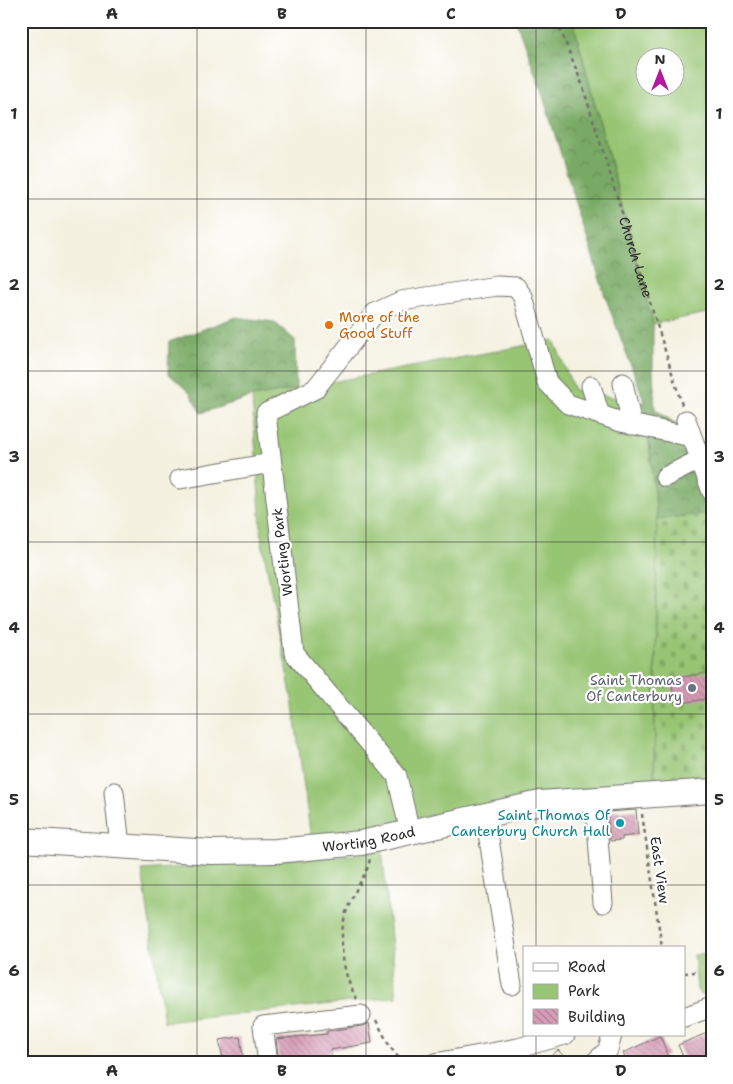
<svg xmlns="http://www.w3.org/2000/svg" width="733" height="1084" viewBox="0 0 733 1084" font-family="'Shantell Sans',sans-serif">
<defs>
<pattern id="forest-crowns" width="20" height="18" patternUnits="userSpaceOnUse" patternTransform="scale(1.25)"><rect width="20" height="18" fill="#79aa65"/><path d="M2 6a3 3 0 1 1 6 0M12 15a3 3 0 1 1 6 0" fill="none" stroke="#638b53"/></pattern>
<pattern id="cemetery-stones" width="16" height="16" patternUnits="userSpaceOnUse" patternTransform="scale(1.25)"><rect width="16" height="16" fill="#97c573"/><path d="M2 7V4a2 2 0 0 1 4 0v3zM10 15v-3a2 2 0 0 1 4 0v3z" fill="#82a964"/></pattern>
<pattern id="building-back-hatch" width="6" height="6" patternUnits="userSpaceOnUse" patternTransform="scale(1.25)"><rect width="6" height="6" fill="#d69bb6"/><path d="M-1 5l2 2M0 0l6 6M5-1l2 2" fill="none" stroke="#ae7f94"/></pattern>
</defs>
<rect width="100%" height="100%" fill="#fff"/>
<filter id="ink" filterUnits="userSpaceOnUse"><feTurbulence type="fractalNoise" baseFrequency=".02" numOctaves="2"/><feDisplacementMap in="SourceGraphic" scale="10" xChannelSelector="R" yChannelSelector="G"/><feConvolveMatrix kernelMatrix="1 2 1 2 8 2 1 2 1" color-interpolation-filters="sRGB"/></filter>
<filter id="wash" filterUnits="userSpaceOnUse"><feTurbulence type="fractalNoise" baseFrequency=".0096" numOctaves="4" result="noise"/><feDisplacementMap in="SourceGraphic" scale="20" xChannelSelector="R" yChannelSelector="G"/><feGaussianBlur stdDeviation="1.12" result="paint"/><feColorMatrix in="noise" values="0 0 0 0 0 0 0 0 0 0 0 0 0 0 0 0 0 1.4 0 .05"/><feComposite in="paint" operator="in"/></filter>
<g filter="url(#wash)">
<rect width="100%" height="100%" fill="#f4f1e0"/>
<!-- green -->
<path fill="#97c573" stroke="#61784f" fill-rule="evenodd" d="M573,21H712V312L653,324ZM646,58H676V88H646Z
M554,340L574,390L645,403L657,519L654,784L543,793L311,840L293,705L262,542L252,397Z
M382,849L397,997L164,1022L142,870L360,854Z
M712,952V990L701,995L697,990L694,955Z"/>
<!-- forest -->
<path fill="url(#forest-crowns)" stroke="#526a48" d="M516,21H573L653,324V370L655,409L712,450V514L657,519L645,403L605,296L541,90Z
M236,317L274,322L295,340L296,389L252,397L201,413L190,393L168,373L169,342Z"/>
<!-- cemetery -->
<path fill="url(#cemetery-stones)" stroke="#61784f" d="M712,513V784H654L657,519Z"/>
<g id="blocks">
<!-- building -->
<path fill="url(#building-back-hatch)" d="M712,672V698L675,704L671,679Z
M636,810L638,835L622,837V840L610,841L607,812Z
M369,1023L372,1043L330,1050L332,1063H292V1058L279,1060L276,1039L327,1034V1031L362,1026Z
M712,1031V1052L686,1063L678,1045Z
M660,1036L668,1055L652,1063H627L623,1053Z
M240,1037L244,1063H224L219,1040Z
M558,1050L570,1063H543Z"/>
</g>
</g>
<g filter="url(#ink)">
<use href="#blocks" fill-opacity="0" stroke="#71706a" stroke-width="1"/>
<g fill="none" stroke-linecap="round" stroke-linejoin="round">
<defs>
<path id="minor" d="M623,383L632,425
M591,386L600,415
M686,420L712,492
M665,477L699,460
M180,479L271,463
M114,792L120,846
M595,799L603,903
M485,814L512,985
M410,832L397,776L294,653L266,413L315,389L375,313L401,301L497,286L516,287L523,297L547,382L568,404L621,422L692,437
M684,1017L712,1007
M268,1063L263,1026L361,1015
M435,1063L518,1048L565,1035
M594,1063L608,1050L612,1035"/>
<g id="major">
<path id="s2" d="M21,840L212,852L276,851L361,843L540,803L712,791"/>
</g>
</defs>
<!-- minor casing -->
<use href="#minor" stroke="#71706a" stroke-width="21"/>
<!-- major casing -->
<use href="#major" stroke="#71706a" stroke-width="26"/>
<!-- path -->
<g stroke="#71706a" stroke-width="2.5" stroke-dasharray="4 4" stroke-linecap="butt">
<path id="s1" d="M557,21L582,84L682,405"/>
<path d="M642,814L662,948"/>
<path d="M684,973L695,972"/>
<path d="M357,999C343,977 338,941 345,916C347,908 351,900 354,894C360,881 368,872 370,858"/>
<path d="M376,1020L390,1047L403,1063"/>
</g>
<!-- minor -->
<use href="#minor" stroke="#fff" stroke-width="19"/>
<!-- major -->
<use href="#major" stroke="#fff" stroke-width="24"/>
</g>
</g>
<!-- grid -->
<path fill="none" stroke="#2b2b2b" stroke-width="1" stroke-opacity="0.55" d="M197,21V1063M366,21V1063M536,21V948M21,199H712M21,371H712M21,542H712M21,714H712M21,885H712M536,1035V1063"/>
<!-- markers -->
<circle fill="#e8710a" stroke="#fff" stroke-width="2" cx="329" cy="325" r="5"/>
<circle fill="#6b7280" stroke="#fff" stroke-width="2" cx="692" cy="688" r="5"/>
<circle fill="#0f9aa8" stroke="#fff" stroke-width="2" cx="620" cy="823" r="5"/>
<g text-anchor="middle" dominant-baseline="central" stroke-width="4.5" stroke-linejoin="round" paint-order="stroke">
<!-- street labels -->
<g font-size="14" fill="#2b2b2b" stroke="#fff">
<text stroke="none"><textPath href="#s1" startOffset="249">Church Lane</textPath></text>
<text transform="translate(282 552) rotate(-97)">Worting Park</text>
<text stroke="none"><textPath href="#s2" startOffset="349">Worting Road</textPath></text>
<text transform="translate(660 870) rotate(82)">East View</text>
</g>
<!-- food labels -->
<g font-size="14" fill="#c56008" stroke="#fff" text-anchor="start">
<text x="339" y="317">More of the<tspan x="339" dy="16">Good Stuff</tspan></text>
</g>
<!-- worship labels -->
<g font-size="14" fill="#5b616d" stroke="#fff" text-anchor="end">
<text x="682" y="680">Saint Thomas<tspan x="682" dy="16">Of Canterbury</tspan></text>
</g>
<!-- culture labels -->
<g font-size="14" fill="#0d838f" stroke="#fff" text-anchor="end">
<text x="610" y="815">Saint Thomas Of<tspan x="610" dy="16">Canterbury Church Hall</tspan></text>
</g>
</g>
<!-- margin -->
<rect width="733" height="1084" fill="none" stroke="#fff" stroke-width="55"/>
<!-- legend -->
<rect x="523" y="946" width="162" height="90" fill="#ffffff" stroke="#aaaaaa"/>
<rect x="533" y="963" width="25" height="8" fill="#ffffff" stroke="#aaaaaa"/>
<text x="568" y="972" font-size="15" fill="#2b2b2b">Road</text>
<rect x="533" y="984" width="25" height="15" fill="#97c573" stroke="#aaaaaa"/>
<text x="568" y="996" font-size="15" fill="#2b2b2b">Park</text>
<rect x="533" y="1009" width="25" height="15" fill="url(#building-back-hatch)" stroke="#aaaaaa"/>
<text x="568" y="1022" font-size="15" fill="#2b2b2b">Building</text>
<!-- north arrow -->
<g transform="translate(660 72)"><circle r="24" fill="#ffffff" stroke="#aaaaaa"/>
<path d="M0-4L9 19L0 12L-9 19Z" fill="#b5179e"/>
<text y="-8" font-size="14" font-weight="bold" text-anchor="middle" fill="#2b2b2b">N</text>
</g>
<rect x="28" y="28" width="678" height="1028" fill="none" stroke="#2b2b2b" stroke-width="2"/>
<g font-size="16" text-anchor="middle" font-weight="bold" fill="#2b2b2b">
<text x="112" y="19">A</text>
<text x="282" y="19">B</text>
<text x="451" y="19">C</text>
<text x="621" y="19">D</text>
<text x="14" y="119">1</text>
<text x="719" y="119">1</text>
<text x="14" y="290">2</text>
<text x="719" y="290">2</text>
<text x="14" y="462">3</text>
<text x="719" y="462">3</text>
<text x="14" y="633">4</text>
<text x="719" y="633">4</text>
<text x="14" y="805">5</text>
<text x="719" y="805">5</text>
<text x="14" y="976">6</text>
<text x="719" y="976">6</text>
<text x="112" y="1076">A</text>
<text x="282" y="1076">B</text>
<text x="451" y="1076">C</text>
<text x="621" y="1076">D</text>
</g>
</svg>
